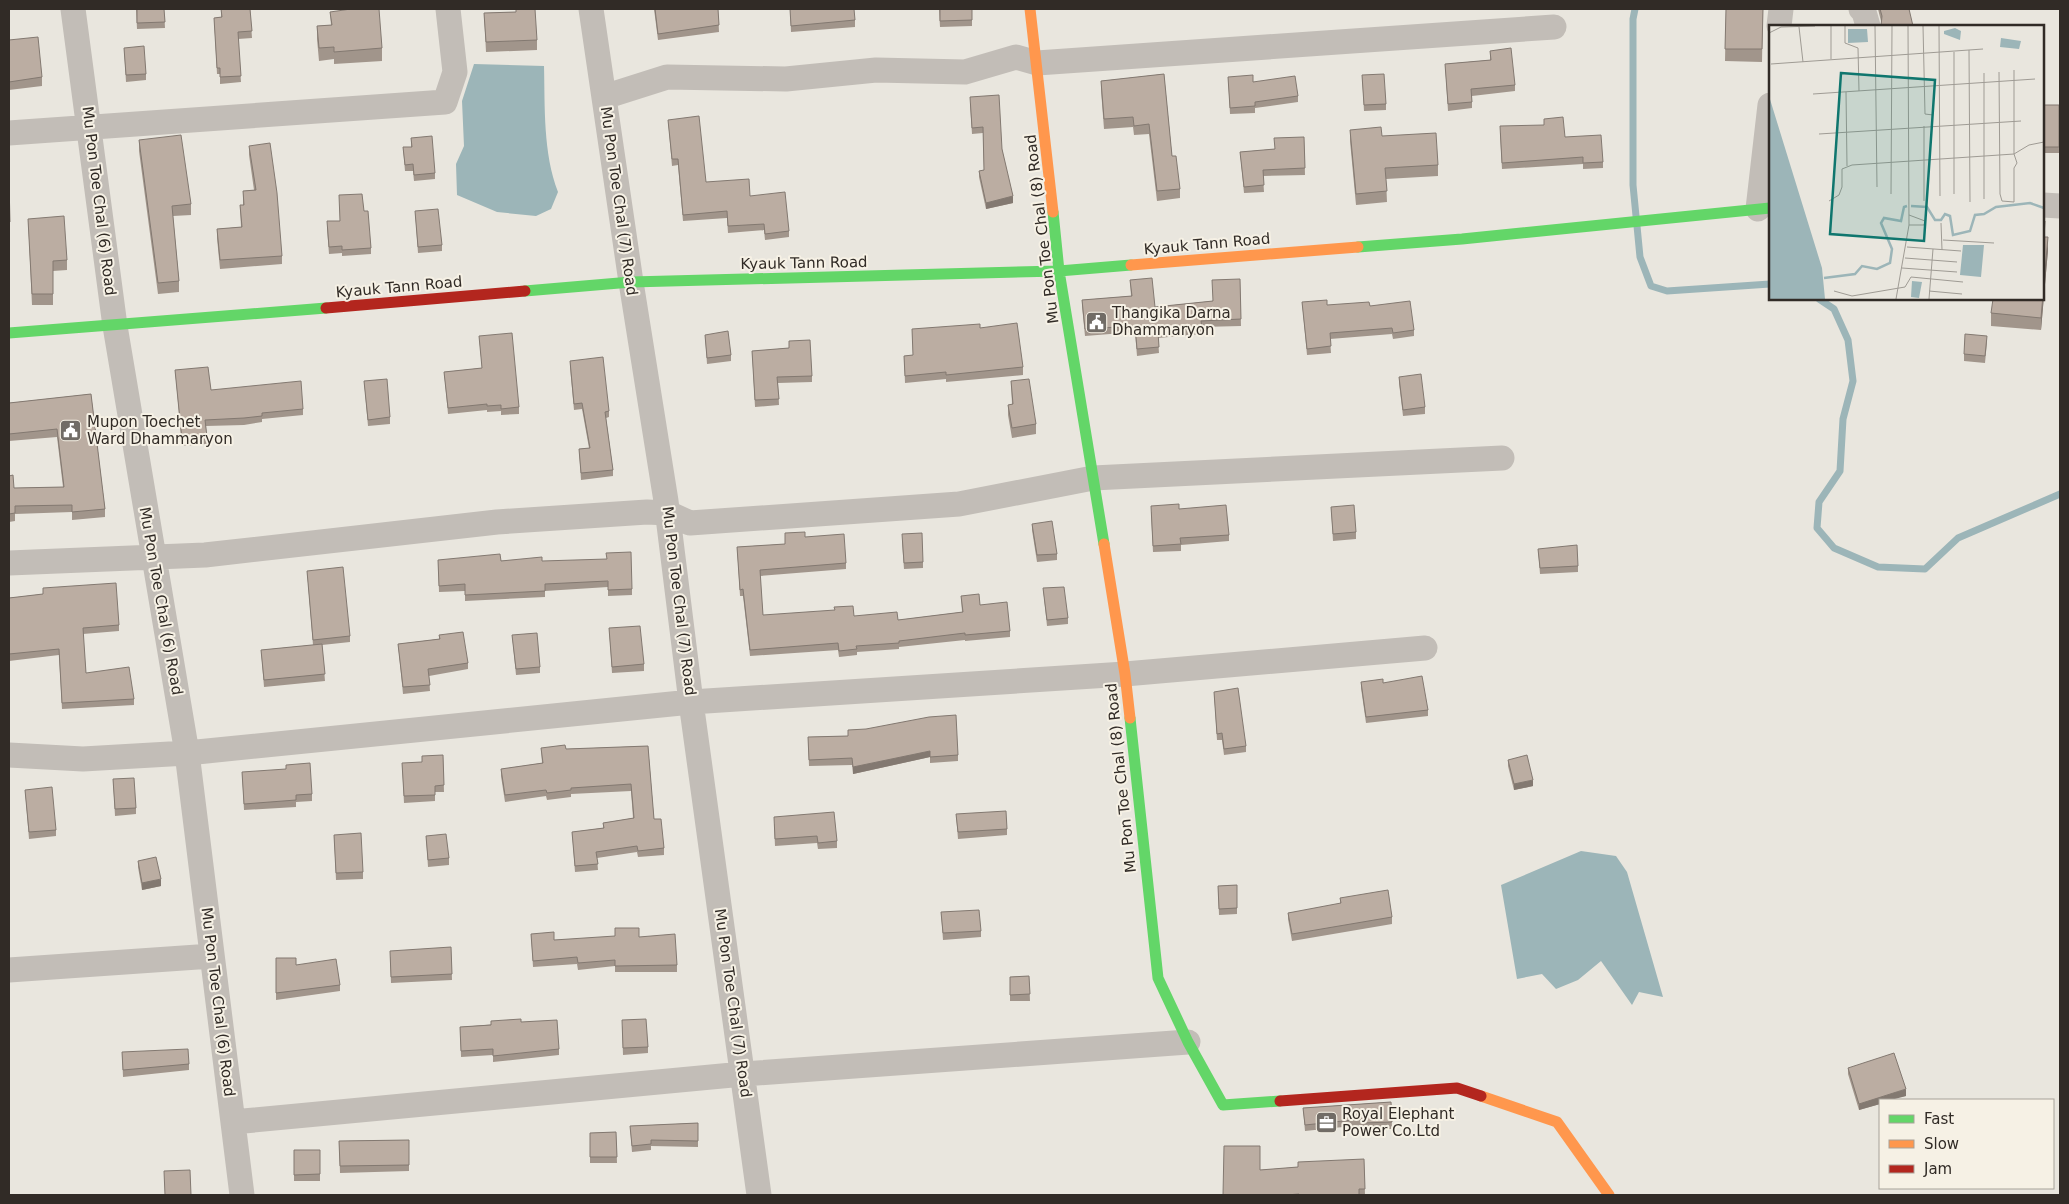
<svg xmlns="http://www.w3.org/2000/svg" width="2069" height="1204" viewBox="0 0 2069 1204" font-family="'DejaVu Sans',sans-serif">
<rect width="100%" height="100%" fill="#e9e6de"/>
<!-- water -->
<path fill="#9cb5b8" d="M474,64L544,66C545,107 543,153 558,192L551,209L536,216L497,212L457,195L456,164L464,146L462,101Z
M1581,851L1616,856L1627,872L1663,997L1639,992L1632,1005L1601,961L1578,980L1556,989L1542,974L1517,979L1501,885Z"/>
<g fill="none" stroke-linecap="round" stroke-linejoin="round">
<!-- stream -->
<path stroke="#9cb5b8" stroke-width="7" d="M1635,9L1633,19V185L1636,216
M1637,226L1640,257L1651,286L1667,291L1770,284
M1819,299L1834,309L1848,340L1853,381L1843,419L1840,471L1819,502L1817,528L1834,548L1878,567L1925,569L1958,538L2060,494"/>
<!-- street -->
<path stroke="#c2bdb7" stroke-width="25" d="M73,9L115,326L187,753L242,1195
M591,9L631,282L666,501L691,702L759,1195
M1861,9L1864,12L1868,26
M1779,26L1781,9
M604,97L667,77L786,79L876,70L965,72L1016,57L1037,63L1554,27
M9,133L445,102L455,72L448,9
M2043,205L2060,206
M1758,209L1770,105
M9,563L205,555L497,522L647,512L668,513L690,523L959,504L1093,478L1502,458
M9,755L83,759L187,753L691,702L1125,674L1425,648
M9,970L212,956
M233,1122L743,1074L1188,1042"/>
<!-- fast -->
<path stroke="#63d668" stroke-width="11" d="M1053,212L1059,271L1104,544
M1358,247L1462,239L1770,208
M525,291L631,282L1059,271L1131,265
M9,333L326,308
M1130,718L1158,978L1188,1042L1223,1105L1280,1101"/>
<!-- slow -->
<path stroke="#ff974d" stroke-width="11" d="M1030,9L1053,212
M1131,265L1358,247
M1104,544L1125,674L1130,718
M1481,1096L1557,1122L1609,1195"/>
<!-- jam -->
<path stroke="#b3261e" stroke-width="11" d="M326,308L525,291
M1280,1101L1457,1088L1481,1096"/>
</g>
<!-- wall -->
<path fill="#a1958b" d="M136,9H183H164L165,28L137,29Z
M221,9H250L252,38L238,39L241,82L220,84V74H217L214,18L221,17Z
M516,9L537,40V50L486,52L484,13L516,12Z
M654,9H718L719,32L658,40Z
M790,9L855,20V27L791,32Z
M939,9H972V26L940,27Z
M1726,9H1763L1762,62L1725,61Z
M1878,9H1909L1881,21Z
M330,12L382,48V61L334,64V59L319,61L317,39V26L331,25Z
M9,40L42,77V86L9,90Z
M124,48L146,74V80L126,82Z
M1490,51L1515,85V91L1472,96V108L1448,111L1445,64L1490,60Z
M1164,74L1172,156L1180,189V198L1157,201L1149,134L1134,135L1133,127L1104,129L1101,90V81Z
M1362,75L1386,104V110L1364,111Z
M1228,77L1253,82L1298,96V102L1255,108V113L1230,114Z
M970,103L1002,149L1013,203L986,209L979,177V171L984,170L983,133L972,134Z
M2043,105H2059V153H2043Z
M1544,119L1565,137L1603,162V168L1583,169V164L1502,169L1500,133L1544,125Z
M668,120L706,182L750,196L789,231V237L765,240L764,230L728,233L727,218L683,221L678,165L672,166Z
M1350,130L1382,136L1438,165V176L1386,179L1387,202L1356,205L1350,141Z
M1304,137L1305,175L1263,176L1264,192L1244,193L1240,152L1274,149Z
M411,138L435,173V179L414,181L413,171H405L403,147H411Z
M139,140L191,204V215L173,216L179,281V292L158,294L139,151Z
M249,146L282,256V264L220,269L217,238V229L241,227L240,205H243V191L254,190L249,155Z
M364,211L371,248V254L342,256V253L329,254L327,228L340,221Z
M415,211L442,245V251L418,253Z
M28,219L67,260V270L53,271V305H32Z
M2045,237L2048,250L2041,330L1991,326V313Z
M1240,279L1241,326L1201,327L1202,334L1158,338L1159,353L1137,356L1135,332L1085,336L1082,306V300L1131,296L1130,280L1155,307L1212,301Z
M1302,302L1327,305L1370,306L1414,330V336L1393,339L1392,334L1330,339L1331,353L1307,355Z
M980,328L1023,367V375L946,382V379L905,383L904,356L913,355L912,329Z
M705,335L731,355V361L707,364Z
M479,336L519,407V414L501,415V411L487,412V410L448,414L444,372L482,368Z
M1987,342L1985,363L1964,361V354Z
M789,348L812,376V382L778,383L779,405L755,407L752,351Z
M570,361L609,411V417L606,418L613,470V476L581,480L579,449L589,448L582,409L574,410L570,367Z
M175,370L211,390L303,409V415L262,419V422L244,425L206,426L207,444L182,446Z
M1399,377L1425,407V414L1403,416L1399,383Z
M364,381L390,417V424L368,426Z
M1011,381L1036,424V434L1012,438L1008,415V405L1012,404Z
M91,394L105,509V517L72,520V512L15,514V521L9,522V476L14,488L63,487L57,437L9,441V403Z
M1331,507L1356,532V539L1333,541Z
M1179,509L1229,535V541L1181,545V551L1153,552L1151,512Z
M1032,524L1057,554V560L1037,562L1032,530Z
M805,537L846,563V569L760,576L763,615L854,616L898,620L962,612L961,596L980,605L1010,631V637L965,641V640L899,647V649L857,652V655L839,657L838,650L750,656L743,596H740L737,547L785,544Z
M902,541L923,562V568L904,569Z
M1538,549L1578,566V572L1540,574Z
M438,560L542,561L632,589V595L608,596V587L545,591V597L465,601V591L439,592Z
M307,571L350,636V642L322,645L325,681L264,687L261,650L313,645Z
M43,588L119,625V631L83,634L86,673L134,699V705L62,709L59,655L9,661V598L43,594Z
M1043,588L1068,618V624L1047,626Z
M609,628L644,664V671L612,673Z
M439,635L468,663V669L429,676L430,691L403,694L398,644L439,639Z
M512,635L540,667V673L516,675Z
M1361,682L1383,683L1428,710V716L1366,723L1361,688Z
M1214,692L1246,746V752L1224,755L1222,740H1217Z
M848,730L958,755V761L930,763V757L853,774L852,765L809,766L808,737L848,736Z
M648,746L654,819L664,848V855L638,857L637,852L597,858L598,870L575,872L572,832L603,828V823L633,818L631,791L571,794V797L547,800L546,796L505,802L501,776V769L542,763L541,748L566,749Z
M443,755L444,792H435V801L404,803L402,763H422Z
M1508,760L1533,786L1514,790L1508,766Z
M242,772L312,794V801L296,802V807L244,810Z
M113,779L136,808V814L115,816Z
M25,790L56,830V836L29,839Z
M956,814L1007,829V835L958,839Z
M774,824L837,841V848L818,849L817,843L775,846Z
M334,835L363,872V879L336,880Z
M426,836L449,858V865L428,867Z
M138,861L161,886L142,890L138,867Z
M1237,885V914L1219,915L1218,886Z
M1340,898L1392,917V924L1292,941L1288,919V913L1340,904Z
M941,912L981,931V937L943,940Z
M531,934L554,940L639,937L677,965V972H615V966L578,970L577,964L533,967Z
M451,947L452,980L391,983L390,957Z
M276,958L296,965L340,985V991L276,1000Z
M1029,976L1030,1001H1010V977Z
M521,1022L559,1049V1055L493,1062V1055L461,1057L460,1027Z
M622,1026L648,1047V1053L623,1055Z
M122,1052L189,1064V1070L123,1077Z
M1848,1068L1906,1096L1880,1100V1104L1859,1110L1848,1074Z
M1391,1102L1392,1129H1362V1125L1305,1131L1303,1108Z
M698,1123V1147L651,1146V1150L632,1152L630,1126Z
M616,1132L617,1163H590V1133Z
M409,1140V1171L340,1173L339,1141Z
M294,1150H320V1181H294Z
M1364,1159L1365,1195H1223L1260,1170L1298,1167Z"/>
<!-- shaded-wall -->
<path fill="#837971" d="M1013,196V203L986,209V203Z
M2048,237V250L2041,330V318Z
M930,751V757L853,774V767Z
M1533,780V786L1514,790V784Z
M161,879V886L142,890V883Z
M1906,1089V1096L1891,1100H1880V1104L1859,1110V1104Z"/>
<!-- building -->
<path fill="#bbada2" stroke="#837971" d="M137,9H164L165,22L137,23Z
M221,9H250L252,31L238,32L241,76L220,77V68H217L214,18L222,17Z
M351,9H379L382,48L334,52V47L319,48L317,26L332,25L330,12Z
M516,9H535L537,40L486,42L484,13L516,12Z
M655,9H718L719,25L658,34Z
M790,9H854L855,20L791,26Z
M940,9H972V20L940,21Z
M1726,9H1763L1762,49H1725Z
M1880,9H1909L1913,26H1881L1882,16Z
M38,37L42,77L9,82V40Z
M144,46L146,74L126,75L124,48Z
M1511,48L1515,85L1471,89L1472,102L1448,104L1445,64L1491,60L1490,51Z
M1164,74L1172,156H1176L1180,189L1157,191L1149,124L1134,126L1133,117L1104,119L1101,81Z
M1384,74L1386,104L1364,105L1362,75Z
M1253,75V82L1295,76L1298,96L1255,102V106L1230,108L1228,77Z
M999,95L1002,149L1013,196L986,203L979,171L984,170L983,127L972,128L970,97Z
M2043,105H2059V147H2043Z
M699,116L706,182L749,179L750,196L785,192L789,231L765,234L764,224L728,226L727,211L683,215L678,159H672L668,120Z
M1563,117L1565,137L1601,135L1603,162L1583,163V157L1502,163L1500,126L1544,125V119Z
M1381,127L1382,136L1436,133L1438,165L1385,168L1387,191L1356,194L1350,130Z
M181,135L191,204L172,206L179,281L158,283L139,140Z
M432,136L435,173L414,175L413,164L405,165L403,147H412L411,138Z
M1304,137L1305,168L1263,170L1264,185L1244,187L1240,152L1275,149L1274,138Z
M270,143L277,193L282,256L220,260L217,229L242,227L240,205H244L243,191L256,190L249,146Z
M9,183L10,222H9Z
M362,194L364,211H368L371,248L342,250V246L329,247L327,221H340L339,195Z
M438,209L442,245L418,247L415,211Z
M64,216L67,260L53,261V294H32L28,219Z
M2043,221H2045L2044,237H2048L2041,318L1991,313L1993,299H2043Z
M1152,278L1155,307L1213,301L1212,280L1240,279L1241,319L1201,321L1202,328L1158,332L1159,347L1137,349L1135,326L1085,329L1082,300L1132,296L1130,280Z
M1327,300V305L1369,302L1370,306L1410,301L1414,330L1393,333L1392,328L1330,333L1331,346L1307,349L1302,302Z
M1017,323L1023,367L946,375V372L905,376L904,356L913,355L912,329L980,324V328Z
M728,331L731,355L707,358L705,335Z
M512,333L519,407L501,409V405L487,406V404L448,408L444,372L482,368L479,336Z
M1965,334L1987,336L1985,356L1964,354Z
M810,340L812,376L777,377L779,399L755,400L752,351L789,348V341Z
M603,357L609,411L605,412L613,470L581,473L579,449L590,448L582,403L574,404L570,361Z
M208,367L211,390L301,381L303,409L262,413V416L244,418L205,420L207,437L182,440L175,370Z
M1421,374L1425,407L1403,410L1399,377Z
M387,379L390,417L368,420L364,381Z
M1029,379L1036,424L1012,428L1008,405L1013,404L1011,381Z
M91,394L105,509L72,512V505L15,506V513L9,514V476L13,475L14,488L64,487L57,429L9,434V403Z
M1179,504V509L1226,505L1229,535L1180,538L1181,544L1153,546L1151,506Z
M1354,505L1356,532L1333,534L1331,507Z
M1052,521L1057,554L1037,555L1032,524Z
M805,532V537L844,534L846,563L760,570L763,615L835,610L834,607L853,606L854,616L897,612L898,620L963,612L961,596L979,594L980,605L1007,602L1010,631L965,635V633L899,641V643L856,646L857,649L839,651L838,643L750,650L743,589L740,590L737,547L785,544V533Z
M922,533L923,562L904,563L902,534Z
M1577,545L1578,566L1540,568L1538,549Z
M631,552L632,589L608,590V581L545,584V591L465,595V584L439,586L438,560L500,554L501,561L542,557V561L607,559L606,553Z
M343,567L350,636L313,640L307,571Z
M116,583L119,625L83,628L86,673L129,667L134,699L62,703L59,649L9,654V598L43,594V588Z
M1064,587L1068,618L1047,620L1043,588Z
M640,626L644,664L612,667L609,628Z
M463,632L468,663L428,669L430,685L403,687L398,644L440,639L439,635Z
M537,633L540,667L516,669L512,635Z
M322,644L325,674L264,680L261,650Z
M1422,676L1428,710L1366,717L1361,682L1383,679V683Z
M1238,688L1246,746L1224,749L1222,733L1217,734L1214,692Z
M956,715L958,755L930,757V751L853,767L852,758L809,760L808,737L848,736V730L866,729L929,717Z
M565,745L566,749L648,746L654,819H661L664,848L638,851L637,846L596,852L598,864L575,866L572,832L604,828L603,823L634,818L631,784L571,788V790L547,793L546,790L505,795L501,769L543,763L541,748Z
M443,755L444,785L435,786V795L404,796L402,763L422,762V756Z
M1527,755L1533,780L1514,784L1508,760Z
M310,763L312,794L296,795V800L244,804L242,772L286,769V765Z
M134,778L136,808L115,809L113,779Z
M52,787L56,830L29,832L25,790Z
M1006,811L1007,829L958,832L956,814Z
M834,812L837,841L818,843L817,836L775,839L774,817Z
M361,833L363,872L336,873L334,835Z
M446,834L449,858L428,860L426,836Z
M156,857L161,879L142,883L138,861Z
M1237,885V908L1219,909L1218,886Z
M1388,890L1392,917L1292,934L1288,913L1341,903L1340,898Z
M979,910L981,931L943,933L941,912Z
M615,928H639V937L675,934L677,965L615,966V960L578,963L577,957L533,961L531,934L554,932V940L615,936Z
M451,947L452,974L391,977L390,951Z
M276,958H296V965L336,959L340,985L276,993Z
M1029,976L1030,994L1010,995V977Z
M521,1019V1022L557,1020L559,1049L493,1056V1049L461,1051L460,1027L491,1025V1021Z
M646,1019L648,1047L623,1048L622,1020Z
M188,1049L189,1064L123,1070L122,1052Z
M1894,1053L1906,1089L1859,1104L1848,1068Z
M1391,1102L1392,1122L1362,1123V1119L1305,1125L1303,1108Z
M698,1123V1141L651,1140V1144L632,1146L630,1126Z
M616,1132L617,1157H590V1133Z
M409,1140V1165L340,1166L339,1141Z
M1224,1146H1260V1170L1298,1167V1162L1364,1159L1365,1189H1359V1195H1299V1194L1286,1195H1223Z
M294,1150H320V1174L294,1175Z
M190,1170L191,1195H165L164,1171Z"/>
<!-- icons -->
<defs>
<symbol id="civic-square" viewBox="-11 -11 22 22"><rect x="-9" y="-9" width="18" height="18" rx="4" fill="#716c66" stroke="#f6f1e5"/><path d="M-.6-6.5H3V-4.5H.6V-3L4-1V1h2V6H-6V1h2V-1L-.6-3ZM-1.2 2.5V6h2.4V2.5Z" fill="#fff"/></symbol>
<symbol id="office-square" viewBox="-11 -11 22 22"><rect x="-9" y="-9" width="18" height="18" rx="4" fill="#716c66" stroke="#f6f1e5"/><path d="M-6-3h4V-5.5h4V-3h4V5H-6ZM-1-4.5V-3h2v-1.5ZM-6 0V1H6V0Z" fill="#fff"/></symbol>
</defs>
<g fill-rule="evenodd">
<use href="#civic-square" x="1084" y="310" width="25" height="25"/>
<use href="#civic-square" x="58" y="418" width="25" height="25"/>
<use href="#office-square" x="1314" y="1110" width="25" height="25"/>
</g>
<g text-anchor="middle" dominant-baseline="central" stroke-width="4" stroke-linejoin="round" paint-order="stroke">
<!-- street labels -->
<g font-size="15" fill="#312b26" stroke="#f6f1e5">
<text transform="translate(99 201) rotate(83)">Mu Pon Toe Chal (6) Road</text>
<text transform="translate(619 201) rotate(82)">Mu Pon Toe Chal (7) Road</text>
<text transform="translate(1042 229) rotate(-97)">Mu Pon Toe Chal (8) Road</text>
<text transform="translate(1207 244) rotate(-5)">Kyauk Tann Road</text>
<text transform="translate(804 263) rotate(-1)">Kyauk Tann Road</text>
<text transform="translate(399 287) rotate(-5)">Kyauk Tann Road</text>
<text transform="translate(161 601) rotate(80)">Mu Pon Toe Chal (6) Road</text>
<text transform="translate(679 601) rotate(83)">Mu Pon Toe Chal (7) Road</text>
<text transform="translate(1121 778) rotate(-96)">Mu Pon Toe Chal (8) Road</text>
<text transform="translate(218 1002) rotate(83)">Mu Pon Toe Chal (6) Road</text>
<text transform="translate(733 1003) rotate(82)">Mu Pon Toe Chal (7) Road</text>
</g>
<!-- poi labels -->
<g font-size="15" fill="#312b26" stroke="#f6f1e5" text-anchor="start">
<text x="1112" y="313">Thangika Darna<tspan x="1112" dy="17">Dhammaryon</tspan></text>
<text x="87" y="422">Mupon Toechet<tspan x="87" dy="17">Ward Dhammaryon</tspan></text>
<text x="1342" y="1114">Royal Elephant<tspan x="1342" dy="17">Power Co.Ltd</tspan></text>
</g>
</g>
<!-- overview -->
<g transform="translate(1769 25)">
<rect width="275" height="275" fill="#e9e6de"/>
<path d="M186,3L192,6L191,15L175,9V6ZM79,4H98L99,17L79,18ZM232,13L252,16L250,24L231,22ZM0,71L53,243L56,274H0ZM194,220H215L212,252L191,250ZM143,256L153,257L150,273L142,272Z" fill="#9cb5b8"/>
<path fill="none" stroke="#9cb5b8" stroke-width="2.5" d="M142,181L158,182L166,195H172L176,189L181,191L184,210L201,206L206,190L215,189L227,182L261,178L275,183M55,253L86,249L93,241L108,244L121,238L123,224L112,198L115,193L132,196L135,182L138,181"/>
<path fill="none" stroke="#9f9b94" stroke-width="1" d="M62,1V34M76,1V18L89,23L90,66M106,1L108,162M154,1L156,89L164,90M170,1L171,171M30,2L34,37M0,8L12,2L46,1M200,25L201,177M185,27V169M2,39L214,24M230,47L231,169L233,176L245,177V143L248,138L245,129V45M215,48V174M77,67L78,141M44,69L266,54M155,101V176M50,109L252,96M122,169L123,1M60,176L70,170L73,162V144L83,140L245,129L260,120L275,117M140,190L156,196L155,200H140M172,198L173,225M174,215L225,218M138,222L192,226M136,233L188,237M133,243L188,247M65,266L83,271L136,262L142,252L194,257M160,266L193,269M127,274L140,200L139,1M160,274L164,224"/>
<path fill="#0f766e" fill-opacity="0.15" stroke="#0f766e" stroke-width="2.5" d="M72,48L166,55L155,216L61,209Z"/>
<rect width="275" height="275" fill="none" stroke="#312b26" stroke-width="2.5"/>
</g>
<!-- border -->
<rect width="2069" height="1204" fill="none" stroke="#312b26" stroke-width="20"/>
<!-- legend -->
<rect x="1879" y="1099" width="175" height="90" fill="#f6f1e5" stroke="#a7a299"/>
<rect x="1889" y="1115" width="25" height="8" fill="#63d668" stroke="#a7a299"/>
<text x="1924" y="1124" font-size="15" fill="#312b26">Fast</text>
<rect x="1889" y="1140" width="25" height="8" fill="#ff974d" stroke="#a7a299"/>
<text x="1924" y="1149" font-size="15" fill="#312b26">Slow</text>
<rect x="1889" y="1165" width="25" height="8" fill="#b3261e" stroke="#a7a299"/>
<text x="1924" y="1174" font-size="15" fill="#312b26">Jam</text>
</svg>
